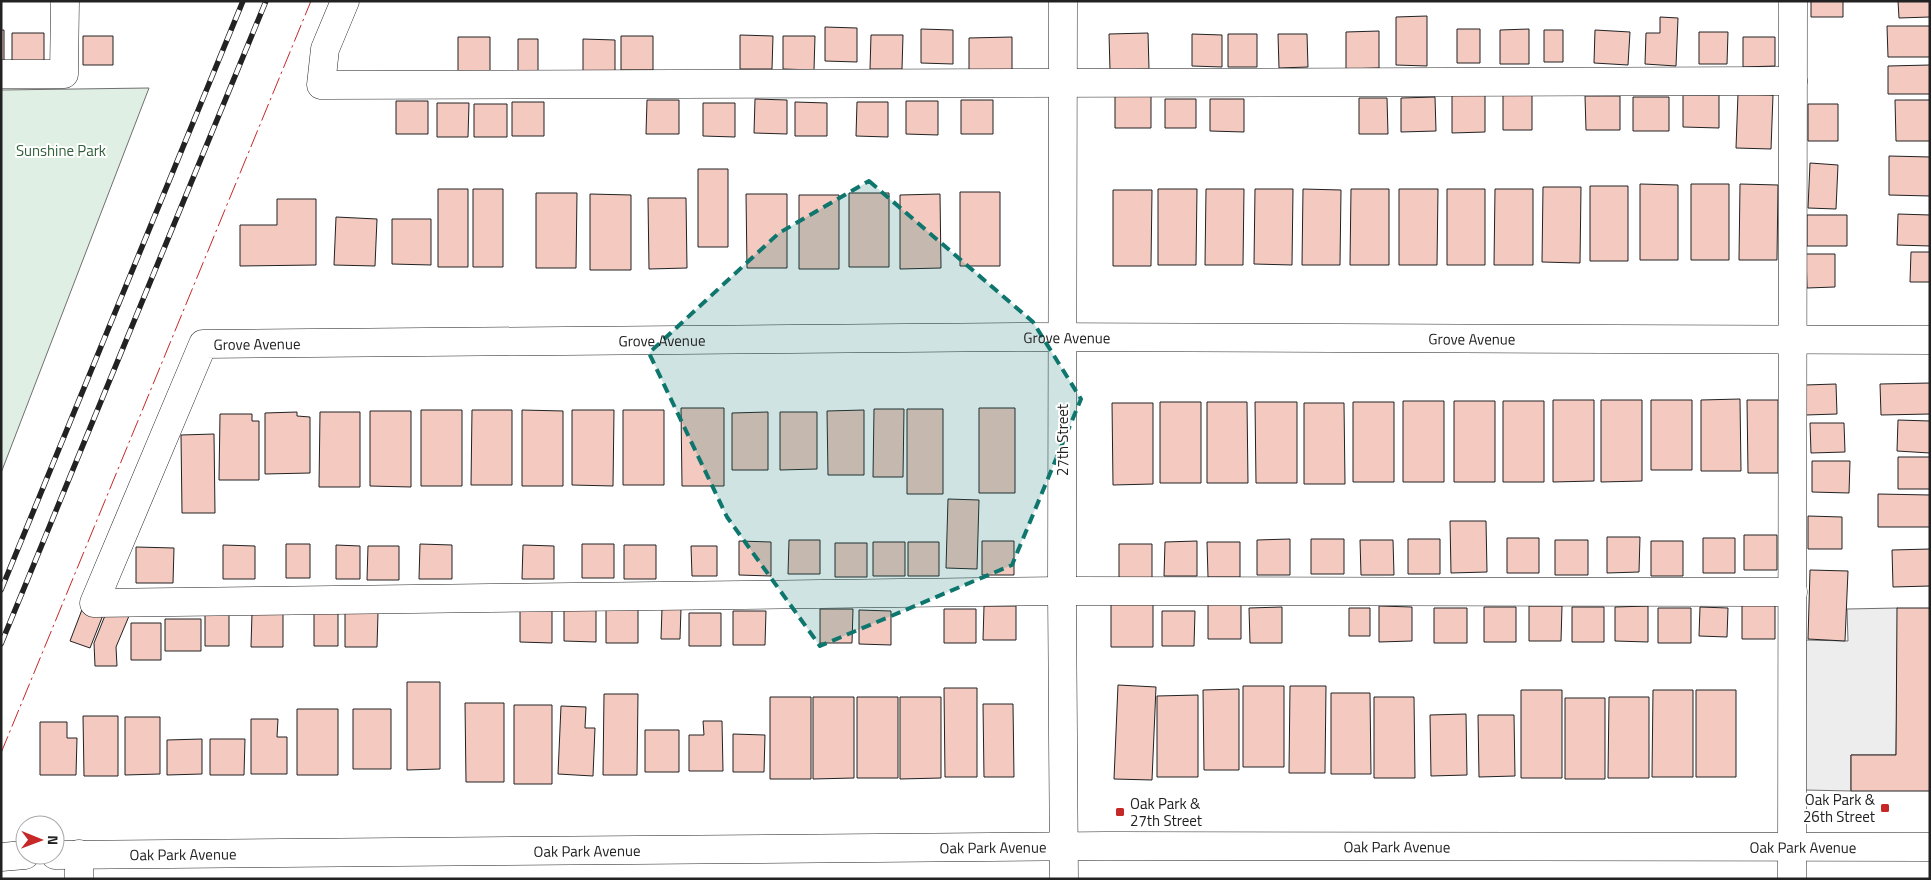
<svg xmlns="http://www.w3.org/2000/svg" width="1931" height="880" viewBox="0 0 1931 880" font-family="'Titillium Web',sans-serif">
<rect width="100%" height="100%" fill="#fff"/>
<!-- green -->
<path fill="#e0efe3" stroke="#6f6f6f" d="M149,88L1,473V90Z"/>
<!-- parking -->
<path fill="#ededed" stroke="#6f6f6f" d="M1898,608L1896,755H1851V791L1805,790L1806,640L1848,641L1847,609Z"/>
<!-- building -->
<path fill="#f3c9c0" stroke="#222" d="M1811,1H1843V17H1811Z
M1898,1H1930V17L1899,18Z
M1427,16V66L1396,65V17Z
M1660,17L1678,18L1676,66L1645,64L1646,33H1660Z
M1887,26H1930V57H1888Z
M825,27L857,28V62L825,61Z
M921,29L953,30V64L921,63Z
M1457,29H1480V63H1457Z
M1529,29V64H1500V30Z
M1,30H4V64H1Z
M1544,30H1563V62H1544Z
M1595,30L1630,32L1628,65L1594,63Z
M1379,31V68L1346,69V32Z
M1699,32H1728L1727,64H1699Z
M12,33H44V64L12,63Z
M1148,33L1149,69L1110,70L1109,34Z
M1192,34L1222,35V67L1192,66Z
M1228,34H1257V67H1228Z
M1278,34H1307L1308,67L1279,68Z
M740,35L773,36L772,69H740Z
M871,35H903L902,69H870Z
M83,36H113V65H83Z
M621,36H653V70H621Z
M783,36H815L814,70L783,69Z
M458,37H490V71H458Z
M1012,37V71H969V38Z
M1743,37H1775V66L1743,67Z
M518,39H538V71H518Z
M583,39L615,40V74L583,73Z
M1930,65V94H1888V66Z
M1115,94H1151V128H1115Z
M1738,94L1773,95L1771,149L1736,148Z
M1452,95H1485V132L1452,133Z
M1503,95H1532V130H1503Z
M1683,95H1719V128L1683,127Z
M1585,96H1620V130H1586Z
M1435,97L1436,131L1401,132V98Z
M1633,97H1669V131H1633Z
M1359,98H1387L1388,134H1359Z
M755,99L787,100V134L754,133Z
M1165,99H1196V128H1165Z
M1210,99H1244V132L1210,131Z
M647,100H679V134H646Z
M961,100H993V134H961Z
M1895,100H1930V141H1896Z
M396,101H428V134H396Z
M906,101H938V135L906,134Z
M512,102H544V136H512Z
M795,102L827,103V136H795Z
M857,102H888V137L856,136Z
M437,103H469L468,137H437Z
M703,103H735V137L703,136Z
M474,104H507V137H474Z
M1808,104H1838V141H1808Z
M1889,156L1930,157V196L1889,195Z
M1810,163L1838,165L1836,209L1808,208Z
M698,169H728V247H698Z
M1640,184L1678,185V260H1640Z
M1691,184H1729V260H1691Z
M1740,184L1778,185L1777,260H1739Z
M1590,186H1628V261H1590Z
M1543,187H1581L1580,263L1542,262Z
M438,189H468V267H438Z
M473,189H503V267H473Z
M1158,189H1197L1196,265H1158Z
M1206,189H1244L1243,265H1205Z
M1255,189H1293L1292,265L1254,264Z
M1303,189L1341,190L1340,265H1302Z
M1351,189H1389V265H1350Z
M1399,189H1438L1437,265H1399Z
M1447,189H1485V265H1447Z
M1495,189H1533V265H1494Z
M1113,190H1152L1151,266H1113Z
M960,192H1000V266H960Z
M536,193H577L576,268H536Z
M849,193H889V267H849Z
M590,194L631,195V270H590Z
M746,194H787V268H747Z
M940,194L941,268L900,269V195Z
M799,195H839V269H799Z
M648,198H686L687,268L649,269Z
M277,199H316V265L240,266V225H277Z
M1898,214L1930,215V246L1897,245Z
M1807,215H1847V246H1807Z
M336,217L377,219L375,266L334,265Z
M392,219H431V265L392,264Z
M1911,252H1930V282H1910Z
M1806,254H1835V287L1807,288Z
M1930,383V414L1881,415L1880,384Z
M1836,384L1837,414L1806,415L1805,385Z
M1740,399L1741,471H1701V400Z
M1553,400H1594V481L1553,482Z
M1601,400H1642V481L1601,482Z
M1651,400H1692V470H1651Z
M1747,400H1778V473H1748Z
M1403,401H1444V482H1403Z
M1454,401H1495V482H1454Z
M1503,401H1544V482H1503Z
M1160,402H1201V483H1160Z
M1207,402H1247L1248,483H1207Z
M1255,402H1297V483H1256Z
M1353,402H1394V482H1353Z
M1112,403H1153V484L1113,485Z
M1304,403H1344L1345,484H1304Z
M681,408H724V486H682Z
M979,408H1015V493H979Z
M874,409H904L903,477H873Z
M907,409H943V494H907Z
M421,410H462V486H421Z
M472,410H512V485H471Z
M522,410L563,411V486H522Z
M572,410H614L613,486L572,485Z
M623,410H664V485H623Z
M864,410V475H828L827,411Z
M370,411H411V487L370,486Z
M297,412V416L310,417V473L265,474V413Z
M320,412H360V487H319Z
M768,412V470H732V413Z
M780,412H817V469L780,470Z
M220,414H252V421H259V480H219Z
M1898,420L1930,421V453L1897,451Z
M1810,423H1844L1845,452L1811,453Z
M214,434L215,513H182L181,435Z
M1898,457H1930V489H1898Z
M1812,461H1850L1849,493L1812,492Z
M1878,494L1930,495V527H1878Z
M948,499L979,500L977,569L946,568Z
M1808,516L1842,517V549H1808Z
M1450,521H1486L1487,572L1451,573Z
M1744,535H1777V570H1744Z
M1607,537H1640L1639,572L1607,573Z
M1507,538H1539V573H1507Z
M1703,538H1735V573H1703Z
M1290,539V575H1257V540Z
M1311,539H1344V574H1311Z
M1408,539H1440V574H1408Z
M789,540H820V574H788Z
M1360,540H1393L1394,575H1361Z
M1555,540H1588V575H1555Z
M739,541L771,542V576L739,575Z
M982,541H1014V575H982Z
M1197,541V576H1164L1165,542Z
M1651,541H1683V576H1651Z
M873,542H905V576H873Z
M908,542H939V576H908Z
M1207,542H1240V577H1208Z
M835,543H867V577H835Z
M286,544H310V578H286Z
M420,544L452,545V579H419Z
M582,544H614V578H582Z
M1119,544H1152V579H1119Z
M223,545L255,546V579H223Z
M336,545L360,546V579H336Z
M523,545L554,546V579H522Z
M624,545H656V579H624Z
M368,546H399V580H367Z
M691,546H717V576H692Z
M136,547L174,548L173,583H136Z
M1930,549V586L1893,587L1892,550Z
M1810,570L1848,571L1845,641L1808,639Z
M1111,602H1153V647H1111Z
M1208,604H1241V639H1208Z
M1742,604H1775V639H1742Z
M984,606H1016V640H983Z
M1379,606L1412,607V641L1379,642Z
M1529,606H1562L1561,641H1529Z
M1648,606V642L1615,641V607Z
M83,607L103,615L90,648L70,641Z
M1282,607V643H1250L1249,608Z
M1484,607H1516V642H1484Z
M1572,607H1604V642H1572Z
M1700,607L1728,608L1727,637L1699,636Z
M108,608L129,616L116,647L117,666H95L94,643Z
M564,608H596V642L564,641Z
M662,608H681L680,639H661Z
M1349,608H1370V636H1349Z
M1434,608H1467V643H1434Z
M1658,608H1691V643H1658Z
M1897,608H1930V791H1851V755H1896Z
M520,609H552V643L520,642Z
M606,609H638V643H606Z
M820,609H853L852,643H820Z
M944,609H976V643H944Z
M859,610L891,611V645L859,644Z
M733,611H766L765,645H733Z
M1162,611H1195L1194,646H1162Z
M205,612H229V646H205Z
M314,612H338V646H314Z
M345,612L378,613L377,647H345Z
M252,613H283V647H251Z
M689,613H721V646H689Z
M165,619H201V651H165Z
M131,623H161V660H131Z
M407,682H440V769L407,770Z
M1118,685L1156,687L1152,780L1114,779Z
M1243,686H1284V767H1243Z
M1290,686H1326L1325,773H1289Z
M944,688H977V777H945Z
M1239,689V770H1204L1203,690Z
M1521,690H1562V778H1521Z
M1653,690H1693V777H1652Z
M1696,690H1736V777H1696Z
M1331,693H1370L1371,774H1331Z
M604,694H638L637,775H603Z
M1198,695V777H1157V696Z
M770,697H811V779H770Z
M813,697H854V778L813,779Z
M857,697H898V778H857Z
M900,697H941V778L900,779Z
M1374,697H1414L1415,778H1374Z
M1609,697H1649V778H1608Z
M1565,698H1605V779H1565Z
M465,703H504V782H466Z
M983,704H1013L1014,777H984Z
M514,705H552V784H514Z
M561,706L586,707L585,728H595L593,776L558,774Z
M297,709H338V775H297Z
M353,709H391V769H353Z
M1466,714L1467,775L1431,776L1430,715Z
M1478,715H1514L1515,776L1479,777Z
M83,716H118V776H84Z
M125,717H160V774L125,775Z
M251,719H278L277,737H287V774H251Z
M703,721H722L723,771H689V735H704Z
M40,722H67V738H77L76,775H40Z
M645,730H679V772H645Z
M733,734L765,735L764,772H733Z
M202,739V774L167,775V740Z
M210,739H245L244,775H210Z"/>
<g fill="none" stroke-linecap="round" stroke-linejoin="round">
<defs>
<g id="minor">
<path d="M345,1L325,49L321,85L1793,81"/>
<path d="M1063,1L1062,591L1064,879"/>
<path d="M1,74H64L65,1"/>
<path id="s1" d="M1793,592L1062,591L94,603L203,344L1021,337L1930,340"/>
<path d="M79,854V879"/>
<path id="s2" d="M55,855L1106,846L1930,847"/>
<path d="M1,857L25,855"/>
<path d="M1792,879L1793,1"/>
</g>
</defs>
<!-- minor casing -->
<use href="#minor" stroke="#222" stroke-width="29"/>
<!-- minor -->
<use href="#minor" stroke="#fff" stroke-width="28"/>
<defs>
<path id="rail" d="M1,590L243,1
M1,644L266,1"/>
</defs>
<!-- rail casing -->
<use href="#rail" stroke="#222" stroke-width="5.5"/>
<!-- rail -->
<use href="#rail" stroke="#fff" stroke-width="4" stroke-dasharray="11" stroke-linecap="butt"/>
<!-- power -->
<path stroke="#c62828" stroke-width="1" stroke-dasharray="18 4 2.5 4" stroke-linecap="butt" d="M1,753L311,1"/>
</g>
<!-- marked area -->
<path fill="#0f766e" fill-opacity="0.2" stroke="#0f766e" stroke-width="4" stroke-dasharray="10 6" stroke-linejoin="round" d="M869,181L1033,322L1081,399L1012,565L820,646L727,517L649,353L779,233Z"/>
<!-- markers -->
<g fill="#c62828" stroke="#fff" stroke-width="2">
<rect x="1880" y="803" width="10" height="10" rx="2.5"/>
<rect x="1115" y="807" width="10" height="10" rx="2.5"/>
</g>
<g text-anchor="middle" dominant-baseline="central" stroke-width="4" stroke-linejoin="round" paint-order="stroke">
<!-- park labels -->
<g font-size="15" fill="#2f5e38" stroke="#fff">
<text x="61" y="150">Sunshine Park</text>
</g>
<!-- street labels -->
<g font-size="15" fill="#222" stroke="#fff">
<text stroke="none"><textPath href="#s1" startOffset="2844">Grove Avenue</textPath></text>
<text stroke="none"><textPath href="#s1" startOffset="3249">Grove Avenue</textPath></text>
<text stroke="none"><textPath href="#s1" startOffset="2439">Grove Avenue</textPath></text>
<text stroke="none"><textPath href="#s1" startOffset="2034">Grove Avenue</textPath></text>
<text transform="translate(1062 440) rotate(-90)">27th Street</text>
<text stroke="none"><textPath href="#s2" startOffset="1342">Oak Park Avenue</textPath></text>
<text stroke="none"><textPath href="#s2" startOffset="938">Oak Park Avenue</textPath></text>
<text stroke="none"><textPath href="#s2" startOffset="1748">Oak Park Avenue</textPath></text>
<text stroke="none"><textPath href="#s2" startOffset="532">Oak Park Avenue</textPath></text>
<text stroke="none"><textPath href="#s2" startOffset="128">Oak Park Avenue</textPath></text>
</g>
<!-- poi labels -->
<g font-size="15" fill="#222" stroke="#fff" text-anchor="end">
<text x="1875" y="799">Oak Park &amp;<tspan x="1875" dy="17">26th Street</tspan></text>
<text x="1130" y="803" text-anchor="start">Oak Park &amp;<tspan x="1130" dy="17">27th Street</tspan></text>
</g>
</g>
<!-- border -->
<rect width="1931" height="880" fill="none" stroke="#222222" stroke-width="5"/>
<!-- north arrow -->
<g transform="translate(40 840) rotate(91)"><circle r="24" fill="#ffffff" stroke="#a7a7a7"/>
<path d="M0-4L9 19L0 12L-9 19Z" fill="#c62828"/>
<text y="-8" font-size="14" font-weight="bold" text-anchor="middle" fill="#222222">N</text>
</g>
</svg>
